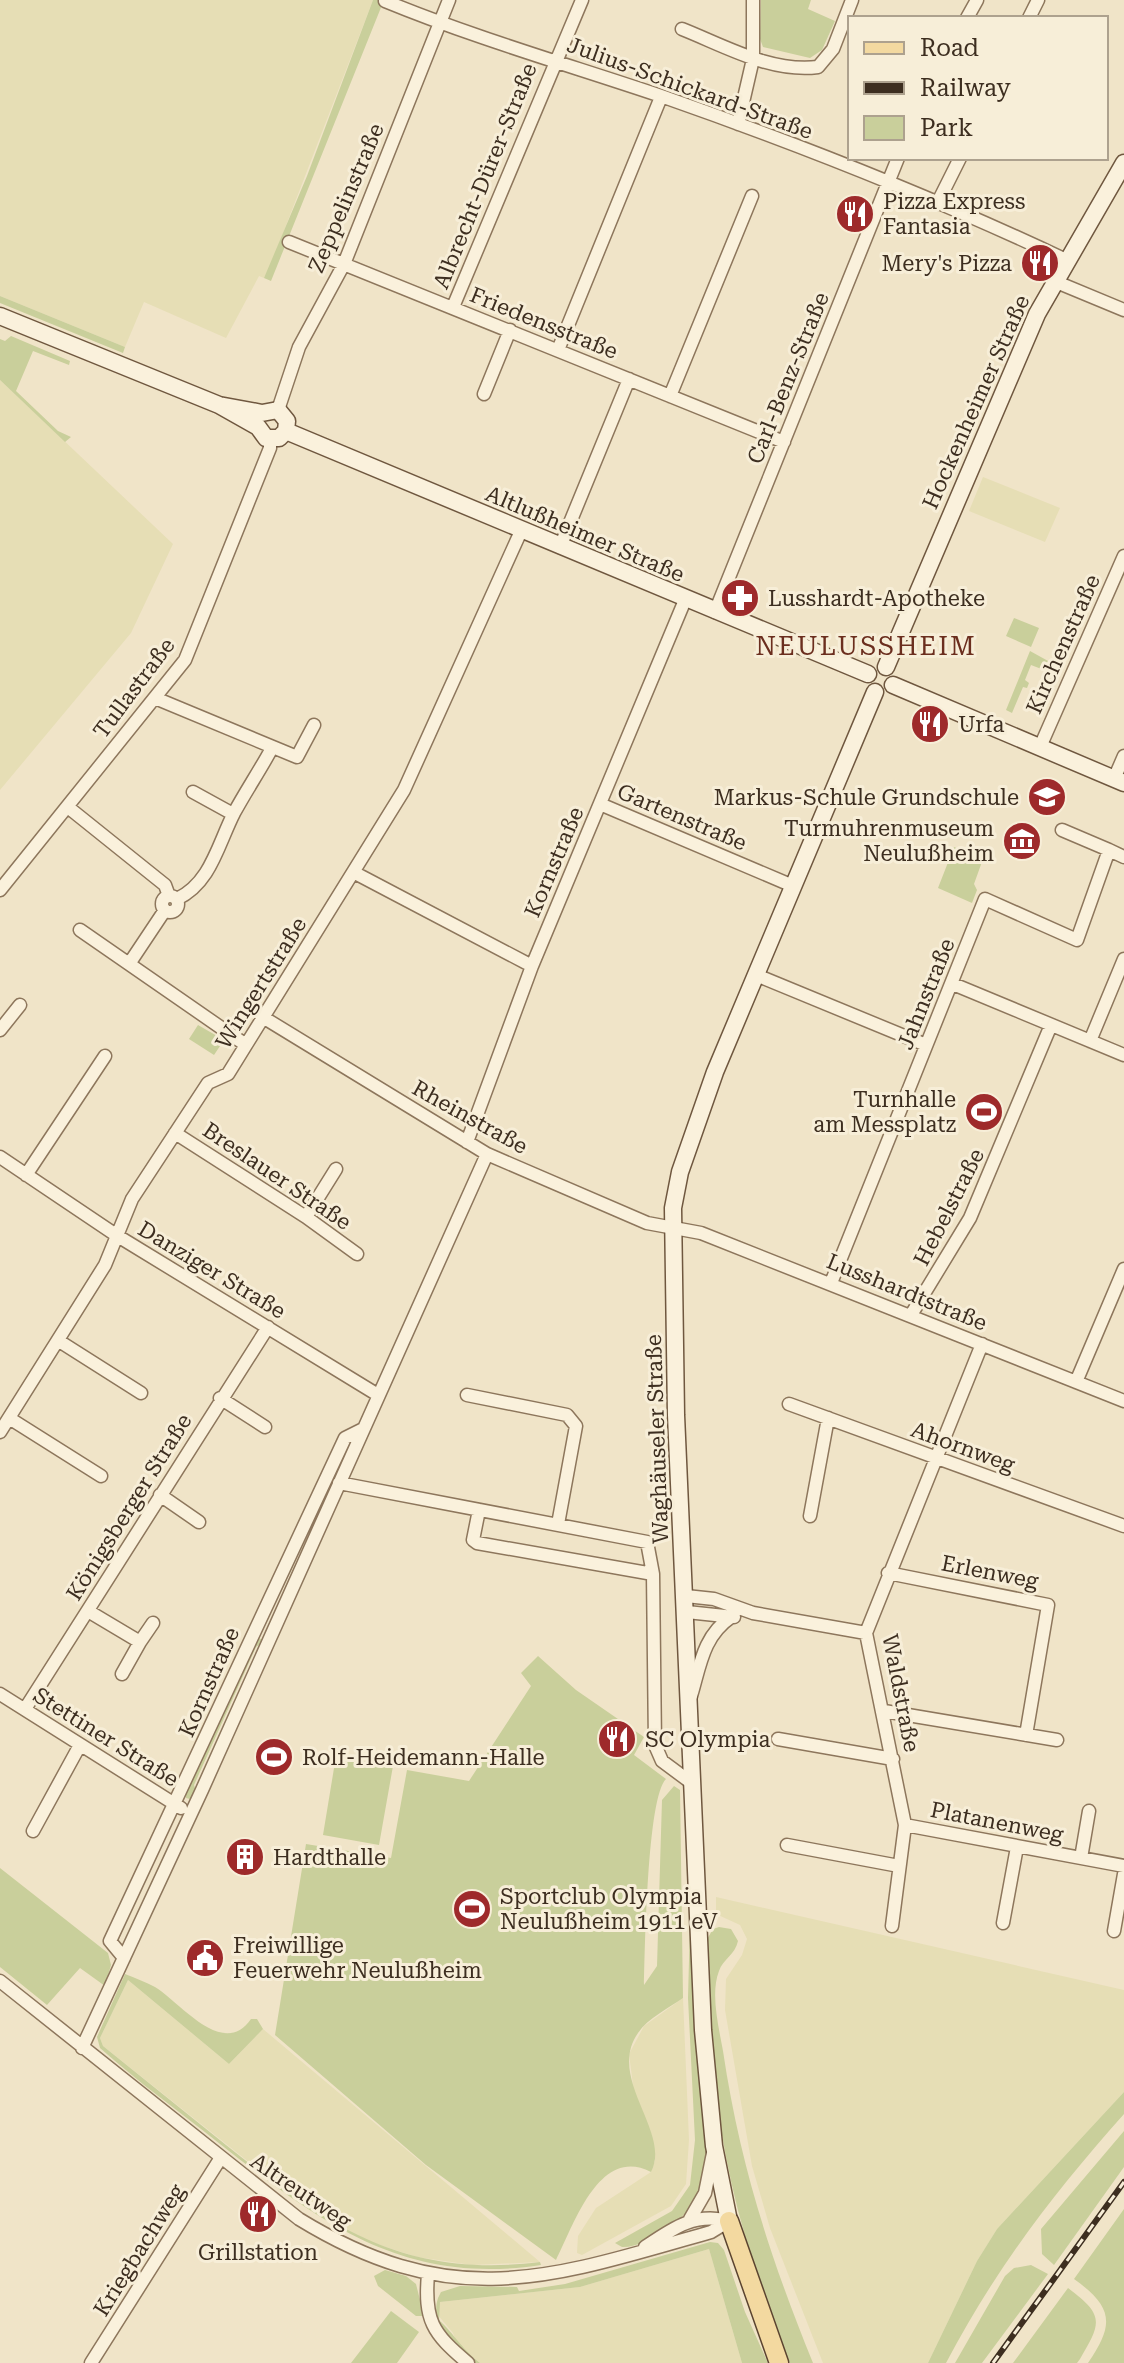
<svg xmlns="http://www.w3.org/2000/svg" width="1124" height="2363" viewBox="0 0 1124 2363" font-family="'Roboto Serif',serif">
<rect width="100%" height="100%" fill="#f0e4c8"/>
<!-- farmland -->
<path fill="#e6deb5" d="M0,0H373L270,267L264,278L259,276L226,338L144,302L125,347L0,296Z
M0,380L173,544L131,633L0,790Z
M983,477L1060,508L1045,542L969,511Z
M716,1897L1124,1990V2092L997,2229L977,2261L928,2363H823L770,2228L752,2166L725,2010L726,1979L742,1955L747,1939L740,1925L716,1914Z
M128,1980L229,2064L263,2029L540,2262L472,2265L417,2257L364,2240L308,2209L103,2046L100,2038Z
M683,1998L689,2140L686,2184L671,2206L582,2255L577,2253L578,2236L596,2208L651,2172L655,2161L647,2125L634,2093L629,2054L644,2026Z
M709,2249L742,2363H480L457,2344L453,2333L437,2314L440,2302L580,2287Z"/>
<!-- green -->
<path fill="#c9cf9b" d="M373,0H384L271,281L264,278L307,176Z
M761,0H811L808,9L835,21L822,50L810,58L763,47L760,39Z
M0,296L125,347L123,353L0,303Z
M11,336L70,361L69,365L33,351L16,391L58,431L71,437L65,442L0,380V339L5,341Z
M1014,618L1039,628L1031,647L1006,636Z
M1030,651L1059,667L1057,675L1031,665L1025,680L1029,683L1027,688L1023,687L1012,713L1006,710Z
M954,847L983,859L974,884L977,890L972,903L938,888Z
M198,1025L224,1040L214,1055L189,1039Z
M257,1637L264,1641L256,1647L194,1785L196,1791L190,1799L186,1798L185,1791Z
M538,1656L576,1690L644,1737L634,1755L666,1779C647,1797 645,1951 644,1985L657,1966L662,1800L674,1786L680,1790L683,1998C669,2008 648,2018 638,2033C606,2079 672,2132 651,2172C599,2145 574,2225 556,2260L426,2165L275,2035L306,1844L391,1858L407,1770L469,1781L531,1686L521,1673Z
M336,1756L393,1766L379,1845L323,1835Z
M0,1868L108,1953L111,1965L105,1986L80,1968L47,2005L0,1967Z
M693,1921C697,1978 700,2035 703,2092C705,2121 711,2161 702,2189C693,2214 649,2248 622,2247L615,2243L672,2211L690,2185L695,2140L688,1998L690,1922Z
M719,1927L731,1929L738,1941C735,1955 723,1959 719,1971C710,1994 719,2028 723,2051C740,2165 770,2257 813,2363H790C751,2270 724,2176 714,2075C709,2031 710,1986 706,1941L713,1929Z
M125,1974C135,1978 146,1982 155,1987C179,2001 223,2060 251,2019H257L263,2029L229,2064L128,1980L100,2038L103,2046C144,2079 185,2112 226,2145C327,2226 404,2279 540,2262L541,2265C404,2286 321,2223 220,2144C180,2112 138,2082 100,2048L97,2037Z
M1124,2092V2114C1053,2194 996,2268 946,2363H928L977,2261L997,2229Z
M1124,2131V2167L1054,2265L1042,2254L1041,2229Z
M1124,2209V2363H1088C1115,2324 1113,2307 1074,2279Z
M710,2242L718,2243L724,2250L745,2312L768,2363H742L709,2249L580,2287L440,2302L439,2320C456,2336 460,2347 480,2363H473C455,2344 429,2326 438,2298L441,2292L460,2286L517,2287L519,2291L565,2284Z
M1031,2265L1048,2274L982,2363H955L1005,2276L1014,2268Z
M385,2270L406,2276L416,2284L424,2316H416L378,2286L374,2276Z
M1068,2288C1104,2315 1102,2322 1080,2359L1077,2363H1013Z
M391,2311L419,2332L397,2363H351Z"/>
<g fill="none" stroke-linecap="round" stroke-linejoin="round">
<defs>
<path id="street" d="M385,1C475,38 569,65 661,96C798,144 935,198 1066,260
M967,18L977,0
M1029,18L1038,0
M682,29C725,46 771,73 818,67L833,49L852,0
M738,124L753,59V0
M937,204L960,158
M289,242L784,442
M1054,281L1124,310
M453,307L582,0
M558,350L661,97
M484,394L510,330
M670,396L752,196
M278,410L299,347L344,264L449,0
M560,547L629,379
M715,612L898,158
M155,698L297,757L314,725
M1040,747L1124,556
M1114,779L1124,756
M193,792L233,814
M600,804L793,886
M69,808L165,885L169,896
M1062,830L1109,850
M355,873L532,966
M0,890L185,660L270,448V439
M162 904a8 8 0 1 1 16 0a8 8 0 1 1-16 0Z
M177,899C211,883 218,844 234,813C246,791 260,770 272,748
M80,930L246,1045
M129,964L165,910
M756,975L926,1045
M953,984L1124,1055
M261,1016L487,1154L647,1223L701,1233L1124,1401
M0,1030L20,1005
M1090,1041L1124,959
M175,1133L306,1217L357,1254
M467,1142L532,966L685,600
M0,1157L116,1235L378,1395
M26,1175L105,1056
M306,1217L336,1169
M831,1283L985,899L1077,940L1109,850L1124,857
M911,1315L970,1218L1051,1025
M59,1341L141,1393
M1076,1382L1124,1269
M467,1395L567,1415L576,1426L558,1524
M220,1398L265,1427
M789,1404L1124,1526
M9,1418L101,1476
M0,1432L105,1265L132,1199L208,1083L228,1074L404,790L521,531
M339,1483L647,1542L653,1574L655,1745L662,1761L693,1784
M160,1495L199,1522
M479,1510L473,1540L477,1543L653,1574
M810,1516L828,1418
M888,1573L1048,1605L1026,1735
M686,1596L714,1599L753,1613L866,1633
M88,1611L140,1642L153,1623
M687,1612L734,1617
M122,1674L140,1642
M0,1694L181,1808
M691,1696C700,1666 703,1636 731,1617
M25,1709L268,1327
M884,1711L1057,1740
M778,1739L893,1759
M905,1825L1124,1866
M33,1831L80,1745
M787,1845L899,1866
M1081,1858L1089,1811
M1003,1923L1017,1847
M892,1926L905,1825L866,1633L982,1344
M1114,1931L1124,1874
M124,1958L110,1941L345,1438L363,1429
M0,1981L299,2219C454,2314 550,2278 711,2232L729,2221
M82,2048L202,1790L487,1154
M690,2219L705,2193L713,2153
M645,2247C673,2228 695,2212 729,2221
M428,2274C424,2320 432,2333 468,2363
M91,2363L220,2159"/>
<path id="secondary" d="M0,316L219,405L262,413L278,410L287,421L286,431L279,438H266L258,427L219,405
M286,431L868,674
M886,667L1037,314L1124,163
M893,685L1124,783
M729,2221L714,2146L703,2030L676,1415L673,1208L680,1172L715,1072L875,692"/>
<path id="primary" d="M729,2221L779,2363"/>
</defs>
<!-- street casing -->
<use href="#street" stroke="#8d765c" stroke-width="15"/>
<!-- secondary casing -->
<use href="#secondary" stroke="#6f573f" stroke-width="19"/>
<!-- primary casing -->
<use href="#primary" stroke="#5b4430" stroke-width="21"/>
<!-- street -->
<use href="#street" stroke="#faf1dc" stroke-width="12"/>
<!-- secondary -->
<use href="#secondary" stroke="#faf1dc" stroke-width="16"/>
<!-- primary -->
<use href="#primary" stroke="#f3d9a0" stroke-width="18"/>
<defs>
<path id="rail" d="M993,2363L1124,2182"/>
</defs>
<!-- rail casing -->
<use href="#rail" stroke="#3d2e20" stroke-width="6"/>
<!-- rail -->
<use href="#rail" stroke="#f7eed8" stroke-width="3" stroke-dasharray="9" stroke-linecap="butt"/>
</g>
<!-- icons -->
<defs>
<symbol id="restaurant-disc" viewBox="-11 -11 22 22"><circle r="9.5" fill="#9e2a2b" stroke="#f7eed8"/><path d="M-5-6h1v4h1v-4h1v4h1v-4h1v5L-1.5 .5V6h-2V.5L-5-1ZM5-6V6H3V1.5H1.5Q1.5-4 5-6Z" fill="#fff"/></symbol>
<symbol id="pharmacy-disc" viewBox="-11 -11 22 22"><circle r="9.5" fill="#9e2a2b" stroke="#f7eed8"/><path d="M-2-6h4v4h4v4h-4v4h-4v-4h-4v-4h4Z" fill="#fff"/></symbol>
<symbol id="school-disc" viewBox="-11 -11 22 22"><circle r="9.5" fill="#9e2a2b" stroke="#f7eed8"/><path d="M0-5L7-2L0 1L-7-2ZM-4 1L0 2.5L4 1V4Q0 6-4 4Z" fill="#fff"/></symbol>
<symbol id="museum-disc" viewBox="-11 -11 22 22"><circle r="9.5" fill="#9e2a2b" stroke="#f7eed8"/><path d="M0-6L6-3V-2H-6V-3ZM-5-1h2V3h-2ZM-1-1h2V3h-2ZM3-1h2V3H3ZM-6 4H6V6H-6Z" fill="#fff"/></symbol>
<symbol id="stadium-disc" viewBox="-11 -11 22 22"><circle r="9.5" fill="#9e2a2b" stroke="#f7eed8"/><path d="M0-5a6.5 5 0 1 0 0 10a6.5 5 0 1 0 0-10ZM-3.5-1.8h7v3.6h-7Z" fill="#fff"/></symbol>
<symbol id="building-disc" viewBox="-11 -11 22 22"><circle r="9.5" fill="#9e2a2b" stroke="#f7eed8"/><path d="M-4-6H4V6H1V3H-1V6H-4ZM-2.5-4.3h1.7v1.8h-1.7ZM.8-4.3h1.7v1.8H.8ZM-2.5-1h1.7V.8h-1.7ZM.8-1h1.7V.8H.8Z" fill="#fff"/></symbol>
<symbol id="civic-disc" viewBox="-11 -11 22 22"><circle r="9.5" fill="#9e2a2b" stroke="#f7eed8"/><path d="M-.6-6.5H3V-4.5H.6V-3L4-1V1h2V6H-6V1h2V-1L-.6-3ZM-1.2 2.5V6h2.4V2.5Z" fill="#fff"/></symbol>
</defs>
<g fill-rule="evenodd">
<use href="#restaurant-disc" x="833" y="192" width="44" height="44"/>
<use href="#restaurant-disc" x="1018" y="241" width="44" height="44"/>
<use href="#pharmacy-disc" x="718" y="576" width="44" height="44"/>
<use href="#restaurant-disc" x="908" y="702" width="44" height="44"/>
<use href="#school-disc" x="1025" y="775" width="44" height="44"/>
<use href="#museum-disc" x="1000" y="819" width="44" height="44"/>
<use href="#stadium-disc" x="962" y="1090" width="44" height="44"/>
<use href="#restaurant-disc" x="595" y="1717" width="44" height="44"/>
<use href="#stadium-disc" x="252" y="1735" width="44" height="44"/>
<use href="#building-disc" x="223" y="1835" width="44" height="44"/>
<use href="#stadium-disc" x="450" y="1887" width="44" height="44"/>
<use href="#civic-disc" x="183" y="1936" width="44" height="44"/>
<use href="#restaurant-disc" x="236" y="2192" width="44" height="44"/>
</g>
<g text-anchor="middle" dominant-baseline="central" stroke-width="6" stroke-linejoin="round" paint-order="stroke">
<!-- street labels -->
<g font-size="22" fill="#3d2e20" stroke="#f7eed8">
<text transform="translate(690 88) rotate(20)">Julius-Schickard-Straße</text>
<text transform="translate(485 176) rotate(-68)">Albrecht-Dürer-Straße</text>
<text transform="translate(346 198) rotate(-67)">Zeppelinstraße</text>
<text transform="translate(544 323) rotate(22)">Friedensstraße</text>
<text transform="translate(788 378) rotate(-68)">Carl-Benz-Straße</text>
<text transform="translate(976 402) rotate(-66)">Hockenheimer Straße</text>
<text transform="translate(585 534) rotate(23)">Altlußheimer Straße</text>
<text transform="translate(1063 644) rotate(-66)">Kirchenstraße</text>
<text transform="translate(134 688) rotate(-53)">Tullastraße</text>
<text transform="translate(682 817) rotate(23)">Gartenstraße</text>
<text transform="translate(554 862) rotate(-67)">Kornstraße</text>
<text transform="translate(261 983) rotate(-58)">Wingertstraße</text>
<text transform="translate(926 994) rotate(-68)">Jahnstraße</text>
<text transform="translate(470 1117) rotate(29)">Rheinstraße</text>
<text transform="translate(277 1176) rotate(34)">Breslauer Straße</text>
<text transform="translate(949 1207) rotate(-63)">Hebelstraße</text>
<text transform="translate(212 1270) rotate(31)">Danziger Straße</text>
<text transform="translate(907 1292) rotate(22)">Lusshardtstraße</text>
<text transform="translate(657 1439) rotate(-92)">Waghäuseler Straße</text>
<text transform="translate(963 1447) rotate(20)">Ahornweg</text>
<text transform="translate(129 1507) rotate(-58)">Königsberger Straße</text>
<text transform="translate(990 1572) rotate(11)">Erlenweg</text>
<text transform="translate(209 1682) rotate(-66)">Kornstraße</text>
<text transform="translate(901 1693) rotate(79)">Waldstraße</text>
<text transform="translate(106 1737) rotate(32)">Stettiner Straße</text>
<text transform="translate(997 1822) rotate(11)">Platanenweg</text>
<text transform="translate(301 2191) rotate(34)">Altreutweg</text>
<text transform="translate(139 2250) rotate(-58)">Kriegbachweg</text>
</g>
<!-- poi labels -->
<g font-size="22" fill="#3d2e20" stroke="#f7eed8" text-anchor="start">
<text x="883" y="201">Pizza Express<tspan x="883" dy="25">Fantasia</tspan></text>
<text x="1012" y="263" text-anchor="end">Mery's Pizza</text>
<text x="768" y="598">Lusshardt-Apotheke</text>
<text x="958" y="724">Urfa</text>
<text x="1019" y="797" text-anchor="end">Markus-Schule Grundschule</text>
<text x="994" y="828" text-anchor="end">Turmuhrenmuseum<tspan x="994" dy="25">Neulußheim</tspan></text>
<text x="956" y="1099" text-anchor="end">Turnhalle<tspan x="956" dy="25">am Messplatz</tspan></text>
<text x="645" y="1739">SC Olympia</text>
<text x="302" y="1757">Rolf-Heidemann-Halle</text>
<text x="273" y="1857">Hardthalle</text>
<text x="500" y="1896">Sportclub Olympia<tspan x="500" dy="25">Neulußheim 1911 eV</tspan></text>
<text x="233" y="1945">Freiwillige<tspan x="233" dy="25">Feuerwehr Neulußheim</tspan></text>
<text x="258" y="2252" text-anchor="middle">Grillstation</text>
</g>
<!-- quarter labels -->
<g font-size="26" letter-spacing="2" fill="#6b2e1e" stroke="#f7eed8">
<text x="866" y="646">NEULUSSHEIM</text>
</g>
</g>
<!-- legend -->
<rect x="848" y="16" width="260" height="144" fill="#f7eed8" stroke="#ada18e" stroke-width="2"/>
<rect x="864" y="42" width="40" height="12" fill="#f3d9a0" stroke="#ada18e" stroke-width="2"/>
<text x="920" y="56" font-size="24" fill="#3d2e20">Road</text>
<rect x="864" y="82" width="40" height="12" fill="#3d2e20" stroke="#ada18e" stroke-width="2"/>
<text x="920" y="96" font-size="24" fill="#3d2e20">Railway</text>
<rect x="864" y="116" width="40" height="24" fill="#c9cf9b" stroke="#ada18e" stroke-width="2"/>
<text x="920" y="136" font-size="24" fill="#3d2e20">Park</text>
</svg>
